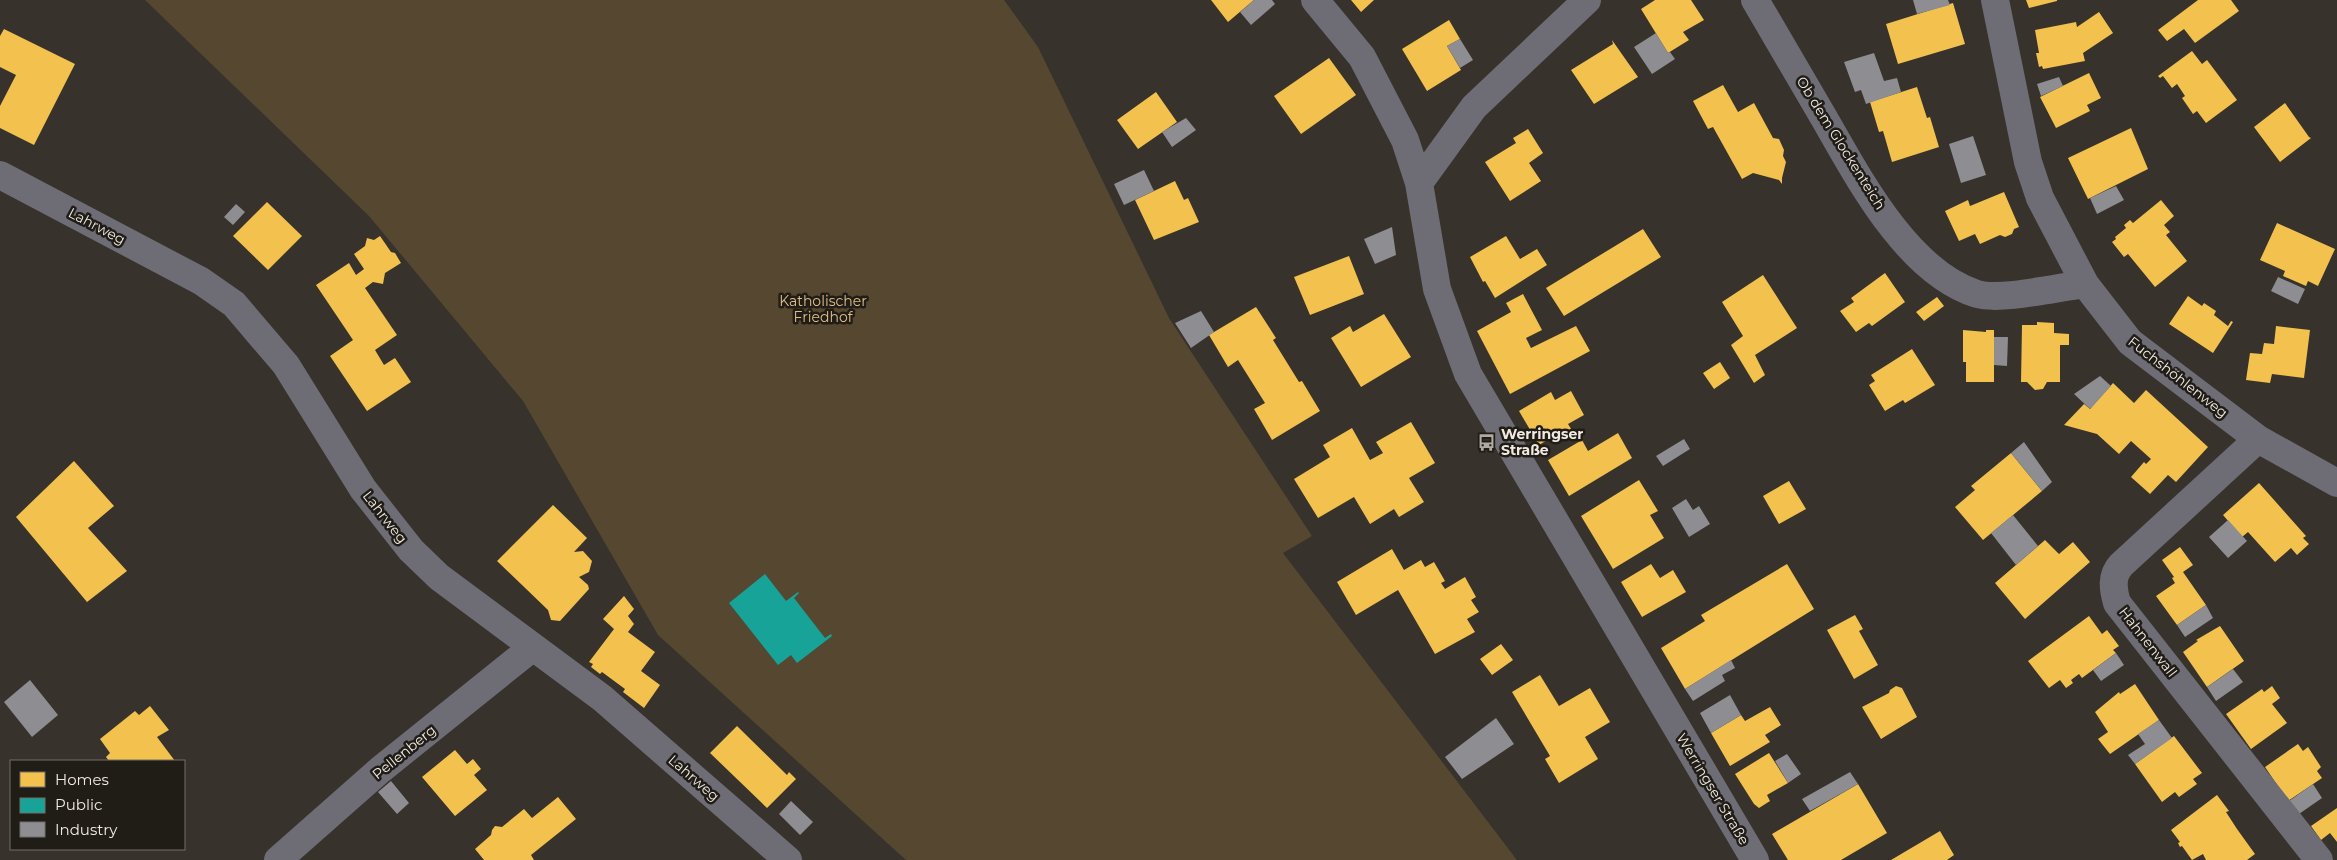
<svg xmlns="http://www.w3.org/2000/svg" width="2337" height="860" viewBox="0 0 2337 860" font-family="Montserrat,sans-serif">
<rect width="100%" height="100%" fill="#37322b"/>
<!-- green -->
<path fill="#564730" d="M145,0H1004L1038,47L1169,318L1312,536L1283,553L1517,860H906L658,635L523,401L369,216Z"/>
<!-- homes -->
<path fill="#f2c14e" d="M1211,0H1254L1228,22Z
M1351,0H1374L1361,12Z
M1655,0H1691L1704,20L1683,32L1689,40L1668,53L1641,9Z
M2026,0H2057V1L2029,8Z
M2198,0H2231L2239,11L2195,43L2184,29L2167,41L2158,30Z
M1953,3L1965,44L1898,64L1886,24Z
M2099,12L2113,33L2083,53L2085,61L2043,69L2042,66L2039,67L2036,53H2039L2035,30L2076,22L2077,27Z
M1449,20L1460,39L1447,46L1461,70L1427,91L1402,49Z
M4,29L75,64L34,145L0,128V106L16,75L0,67V36Z
M1612,40L1638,77L1594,104L1571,70L1613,44Z
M2192,51L2202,64L2207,60L2237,100L2206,123L2197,111L2193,114L2182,98L2185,96L2177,84L2172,88L2163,76L2160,78L2158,76Z
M1329,58L1356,95L1301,134L1274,96Z
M2089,73L2101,98L2087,105L2090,111L2056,128L2040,97Z
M1723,85L1738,112L1754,103L1773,138L1779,139L1784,150L1783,156L1786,162L1782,178V184L1779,180L1753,173L1742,179L1713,127L1708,129L1693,101Z
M1917,87L1927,118L1930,117L1939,147L1892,162L1883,131L1879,132L1870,102Z
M1156,92L1177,122L1138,149L1117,120Z
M2285,103L2309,137L2311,138L2280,162L2254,127Z
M2131,128L2148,169L2088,199L2068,158Z
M1528,129L1543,153L1529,163L1541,181L1510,201L1485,162L1516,143L1513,138Z
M1175,181L1184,200L1188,198L1199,222L1154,240L1135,200Z
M2004,192L2019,227L2014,229L2012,234L2005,237L2000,235L1980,244L1975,234L1959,241L1945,211L1968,200L1970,206Z
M2161,200L2174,216L2164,225L2170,232L2166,235L2187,261L2155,287L2128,254L2124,257L2112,242L2116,239L2115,237L2126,228L2124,225L2130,220L2133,223Z
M267,202L302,236L268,270L233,236Z
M2277,223L2335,249L2318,286L2308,281L2306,286L2283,276L2285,271L2260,260Z
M1643,229L1661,257L1564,316L1546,288Z
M380,236L391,252L395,253L401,263L385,273L383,284L373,282L365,288L397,335L375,350L384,365L395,358L411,382L367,411L330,356L353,340L316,285L349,263L356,275L364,269L354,254L365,246L367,238L374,240Z
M1506,236L1520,259L1537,249L1547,265L1495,298L1485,281L1483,282L1470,257Z
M1349,256L1364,294L1310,315L1294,277Z
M1885,273L1905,302L1872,326L1869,323L1856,332L1840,311L1854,302L1851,298Z
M1763,275L1797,328L1755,355L1765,375L1754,383L1731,345L1743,336L1722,302Z
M1523,294L1542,330L1526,338L1531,348L1576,326L1590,351L1510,394L1477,331L1511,312L1506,303Z
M2188,296L2202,306L2204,303L2216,311L2214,315L2228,326L2231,321L2233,322L2213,353L2169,324Z
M1937,297L1944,306L1924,321L1916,312Z
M1256,307L1276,338L1273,340L1299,382L1302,381L1320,411L1272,440L1254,409L1265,403L1238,360L1228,367L1209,335Z
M1384,314L1411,357L1361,387L1331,338L1350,326L1353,332Z
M2037,322L2054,323V333L2069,334V345H2060V382H2047L2043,389L2035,390L2027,382H2021L2022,325H2037Z
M2276,326L2310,330L2304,378L2272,374L2270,383L2246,380L2250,353L2262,354L2264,343L2274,344Z
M1963,330L1986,332V330H1994V382H1966V362H1963Z
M1912,349L1935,385L1905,403L1903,400L1885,411L1869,385L1875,381L1871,375Z
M1720,362L1730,378L1714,389L1703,373Z
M2113,383L2134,403L2146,390L2208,447L2176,482L2168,475L2150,494L2131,477L2144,462L2146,464L2151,459L2131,441L2119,454L2097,434L2064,425L2084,404L2090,409Z
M1571,391L1584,415L1568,424L1573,432L1563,439L1559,433L1539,445L1519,411L1551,392L1555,400Z
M1411,422L1435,463L1409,478L1424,502L1399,517L1394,509L1370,524L1354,497L1318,518L1294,479L1330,457L1323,445L1352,428L1370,460L1383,453L1376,442Z
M1618,433L1632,458L1569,496L1548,460L1582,440L1588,451Z
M2011,453L2042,491L1983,540L1955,507L1975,490L1971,486Z
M74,461L114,506L88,528L127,571L87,602L16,517Z
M1639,480L1658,511L1650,515L1664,538L1613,569L1581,516Z
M1789,481L1806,509L1779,524L1763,496Z
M2259,483L2306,536L2303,538L2309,544L2297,555L2291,548L2275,562L2248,532L2242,537L2223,515Z
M553,505L587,538L574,552L583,551L592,561L589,572L579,577L588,585L589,589L560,621L551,620L548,610L497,561Z
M2045,540L2059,554L2073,542L2090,562L2025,619L1995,583Z
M2180,547L2193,565L2183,572L2206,605L2177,625L2156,596L2175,583L2172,578L2174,577L2162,560Z
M1392,549L1404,570L1421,560L1425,567L1434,562L1445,581L1441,583L1445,589L1465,577L1476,597L1471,600L1479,612L1467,619L1475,632L1435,654L1398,590L1356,615L1337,582Z
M1651,564L1660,578L1673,570L1686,592L1642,617L1621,582Z
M1787,564L1814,609L1685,689L1661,648L1705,621L1701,615Z
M624,596L634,609L628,616L634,624L628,632L655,652L641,671L660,685L644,708L623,692L625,689L602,672L600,674L591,667L593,664L589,662L614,629L603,619Z
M1855,615L1863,629L1859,631L1878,665L1854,679L1827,630Z
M2089,616L2102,634L2107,630L2119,646L2113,650L2116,653L2082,678L2079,674L2071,680L2073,683L2066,688L2060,680L2049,688L2028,661Z
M2220,626L2244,661L2207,687L2183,652L2198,641L2196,640Z
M1501,644L1513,660L1492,675L1480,659Z
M1540,675L1559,706L1590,688L1610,722L1585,737L1598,759L1559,783L1545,759L1550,756L1512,692Z
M2135,684L2159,720L2110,754L2098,739L2108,732L2095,712L2119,692L2120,694Z
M1896,686L1902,688L1917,717L1881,739L1862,707L1889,693L1890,690Z
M2272,686L2280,698L2272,704L2287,723L2251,749L2226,714L2262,689L2264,692Z
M150,706L169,730L157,737L175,761H109L106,757L110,753L100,739L135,711L139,715Z
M1770,707L1781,725L1765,735L1770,742L1730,766L1711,733L1741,715L1745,721Z
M737,726L787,775L789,772L796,779L767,808L710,753Z
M2174,736L2202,773L2193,779L2197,784L2179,797L2175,792L2162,802L2135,764Z
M2298,744L2303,751L2308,747L2321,767L2317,771L2322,778L2288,801L2265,767Z
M455,750L467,764L473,759L481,769L474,775L487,790L455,816L422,777Z
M1769,753L1788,783L1767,795L1770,801L1759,808L1754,804L1735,774Z
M1858,784L1887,833L1841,860H1788L1772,834Z
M2217,795L2229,811L2226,812L2237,829L2255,854L2247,860H2206L2203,854L2192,860L2182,846L2180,847L2178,843L2180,842L2171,830Z
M558,797L576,819L531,855L534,860H484L475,849L491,835L492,830L495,826L502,827L524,809L532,818Z
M2337,808V842L2330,833L2321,840L2311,826Z
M1940,831L1954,855L1947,860H1891Z"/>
<!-- public -->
<path fill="#17a398" d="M765,574L786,601L798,592L799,593L794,598L825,638L831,634L832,636L797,663L791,655L778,665L729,603Z"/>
<!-- industry -->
<path fill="#8d8d92" d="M1254,0H1272L1275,4L1251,25L1240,12Z
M1913,0H1948L1950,5L1917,14Z
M1656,33L1668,53L1670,52L1675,59L1652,74L1634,47Z
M1460,39L1473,60L1460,68L1447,46Z
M1874,53L1884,81L1897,78L1901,92L1866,104L1861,90L1855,92L1844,62Z
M2059,77L2063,86L2041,96L2037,84Z
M1186,118L1196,130L1172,147L1162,132Z
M1973,136L1986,175L1961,183L1949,144Z
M1144,170L1154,191L1124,205L1114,184Z
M2116,186L2124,200L2097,214L2090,198Z
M236,204L245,212L233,225L224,217Z
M1392,227L1396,255L1375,264L1364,239Z
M2278,277L2305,289L2298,304L2271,291Z
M1201,311L1214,332L1191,348L1175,323Z
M1994,337H2008L2007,366L1994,365Z
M2100,376L2111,386L2090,409L2074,394Z
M1684,439L1690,449L1663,466L1656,456Z
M2024,442L2052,482L2042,491L2011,453Z
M1686,499L1693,510L1699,506L1710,524L1689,537L1672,508Z
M2013,515L2038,546L2016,565L1991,533Z
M2228,520L2247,541L2228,558L2209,537Z
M2206,605L2213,618L2185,637L2177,625Z
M2116,653L2124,665L2101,681L2093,670Z
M1731,660L1735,668L1722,675L1725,681L1693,701L1685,689Z
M2233,669L2243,682L2216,701L2207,687Z
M30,680L58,715L32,737L4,702Z
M1730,695L1741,715L1711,733L1700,713Z
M1496,718L1514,744L1462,779L1445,757Z
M2159,720L2172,738L2135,764L2128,755L2145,744L2138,734Z
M1787,754L1801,774L1788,783L1775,761Z
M1850,772L1858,784L1810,811L1802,799Z
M391,781L409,803L397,814L378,792Z
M2313,784L2322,798L2299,814L2289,801Z
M791,801L813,822L800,835L779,814Z"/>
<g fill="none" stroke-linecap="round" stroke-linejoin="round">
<!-- minor -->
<path stroke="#6e6c74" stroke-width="28" d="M1315,0L1362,57L1405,140L1419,183L1437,289L1468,374L1755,860
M1755,0C1778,39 1801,78 1824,118C1858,177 1907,272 1977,294C2001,301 2059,287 2085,284
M1995,0L2028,162L2040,198L2085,284L2130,342L2258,439L2337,483
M0,175L201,281L234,304L286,365L363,489L411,550L439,577L602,698L788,860
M1419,183L1474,107L1587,0
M2258,439L2121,565C2111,576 2113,589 2117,603L2319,860
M278,860L380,770L533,647"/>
</g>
<!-- icons -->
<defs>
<symbol id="bus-bare" viewBox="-9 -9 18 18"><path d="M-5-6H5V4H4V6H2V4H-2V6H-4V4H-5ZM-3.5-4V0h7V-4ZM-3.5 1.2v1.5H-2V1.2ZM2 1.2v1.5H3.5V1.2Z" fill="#afaaa2" stroke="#201c16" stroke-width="2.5" paint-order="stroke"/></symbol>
</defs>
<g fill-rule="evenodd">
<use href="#bus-bare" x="1474" y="430" width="25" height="25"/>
</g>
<g text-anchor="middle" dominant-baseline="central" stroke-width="5" stroke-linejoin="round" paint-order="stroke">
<!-- street labels -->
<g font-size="14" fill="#f0eae2" stroke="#201c16">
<text transform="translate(1841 143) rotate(58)">Ob dem Glockenteich</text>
<text transform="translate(97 226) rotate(28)">Lahrweg</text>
<text transform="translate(2178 377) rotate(38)">Fuchshöhlenweg</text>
<text transform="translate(385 517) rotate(52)">Lahrweg</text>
<text transform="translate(2148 642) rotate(52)">Hahnenwall</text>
<text transform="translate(404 752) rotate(-39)">Pellenberg</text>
<text transform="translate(694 778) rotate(41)">Lahrweg</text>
<text transform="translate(1713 789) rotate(59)">Werringser Straße</text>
</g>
<!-- park labels -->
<g font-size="14" fill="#e1bd89" stroke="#201c16">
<text x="823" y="301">Katholischer<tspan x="823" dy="16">Friedhof</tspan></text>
</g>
<!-- poi labels -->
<g font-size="14" font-weight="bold" fill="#f0eae2" stroke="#201c16" text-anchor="start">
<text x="1501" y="434">Werringser<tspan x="1501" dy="16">Straße</tspan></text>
</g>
</g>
<!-- legend -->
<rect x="10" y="760" width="175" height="90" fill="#201c16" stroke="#736e68"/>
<rect x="20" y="772" width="25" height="15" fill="#f2c14e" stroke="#736e68"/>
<text x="55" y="785" font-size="15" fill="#f0eae2">Homes</text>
<rect x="20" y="798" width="25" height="15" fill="#17a398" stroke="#736e68"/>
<text x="55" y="810" font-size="15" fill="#f0eae2">Public</text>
<rect x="20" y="822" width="25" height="15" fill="#8d8d92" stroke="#736e68"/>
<text x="55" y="835" font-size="15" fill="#f0eae2">Industry</text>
</svg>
